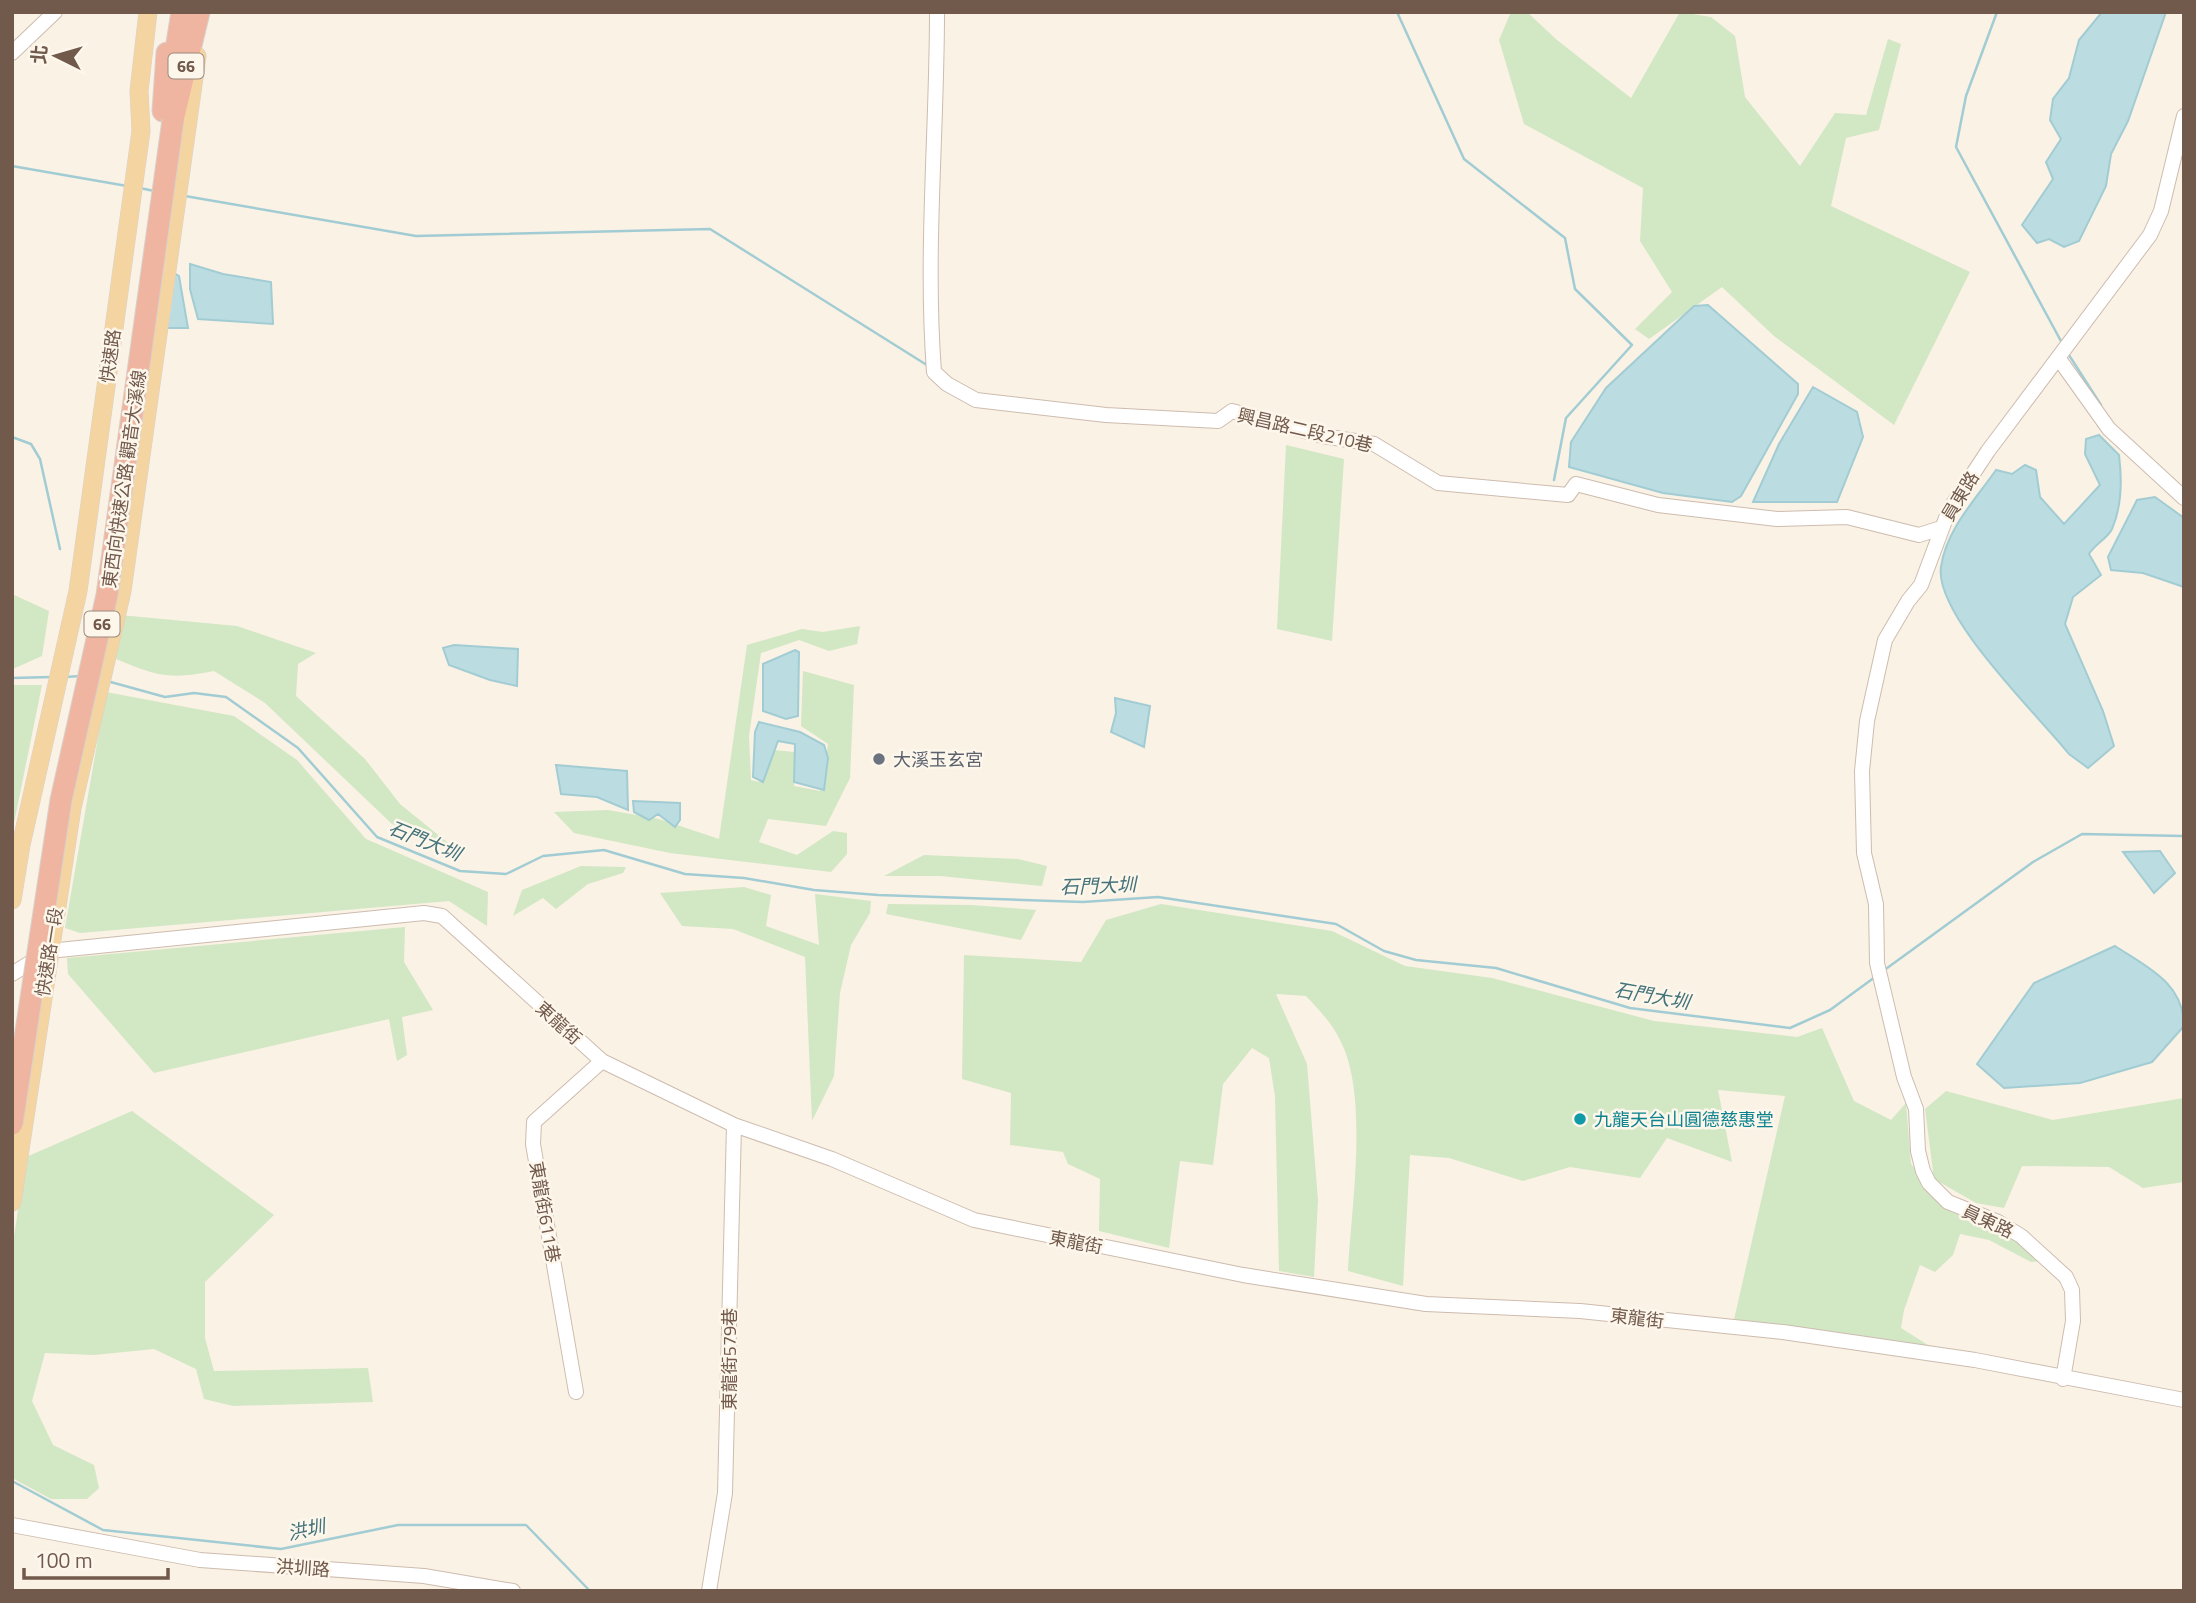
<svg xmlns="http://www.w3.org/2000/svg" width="2196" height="1603" viewBox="0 0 2196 1603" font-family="'Titillium Web','Noto Sans TC',sans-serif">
<rect width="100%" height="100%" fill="#faf2e5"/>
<!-- green -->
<path fill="#d2e7c4" d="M1511,12H1527L1557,40L1631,98L1680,12L1711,17L1735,36L1745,97L1800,166L1835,113L1866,115L1888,39L1901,44L1879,130L1846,138L1831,206L1970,272L1894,425L1774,336L1722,287L1649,339L1635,329L1672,292L1640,241L1643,188L1524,124L1499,40Z
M1286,445L1344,459L1332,641L1277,629Z
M12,594L49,611L42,656L13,669Z
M120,615L237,626L316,653L298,664L296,696L365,759L400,804L453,847L392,824L265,703L214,671C169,680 156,676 114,658Z
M860,626L857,644L829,651L799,640L761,653L749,736L751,780L759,782L774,750L794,752V786L820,791L828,744L801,726L803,671L854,685L850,778L826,826L768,819L759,842L797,855L833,831L847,833V854L831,872L670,853L574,833L554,812L608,810L659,819L719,839L747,645L802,629L823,632Z
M12,685H42L12,833Z
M106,692L234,716L297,760L366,839L488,892L487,926L449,901L80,933L65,928Z
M924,855L1018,859L1047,866L1042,886L940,876H884Z
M581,866L626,867L623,873L588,884L556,909L543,898L513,916L522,890Z
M744,887L771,895L766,926L819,945L815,894L871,901L870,913L851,945L840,993L834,1076L812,1121L805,957L733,929L682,926L660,893Z
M888,904L971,905L1036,910L1021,940L886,914Z
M1161,904L1332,931L1405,966L1492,978L1654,1021L1797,1037L1822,1028L1854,1101L1891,1120L1906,1103L1911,1164L1951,1212L2009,1234L2043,1261L2031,1262L1989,1240L1960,1234L1953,1255L1935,1272L1920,1265L1904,1310L1901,1328L1936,1350L1733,1324L1785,1096L1718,1090L1732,1162L1667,1138L1640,1178L1570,1167L1523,1181L1449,1158L1410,1155L1403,1286L1348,1271C1351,1208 1369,1098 1341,1042C1333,1024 1319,1010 1306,996L1276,994L1307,1064L1318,1200L1314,1277L1279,1271L1275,1097L1269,1058L1252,1048L1223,1084L1213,1165L1180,1161L1169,1248L1099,1231L1100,1179L1068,1164L1063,1152L1010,1145L1011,1093L962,1079L964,955L1081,962L1106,920Z
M405,927L404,962L433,1010L402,1017L407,1055L397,1061L389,1019L154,1073L68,974L67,958Z
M1946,1091L2053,1120L2184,1098V1182L2143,1188L2109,1167L2022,1166L2004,1208L1976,1203L1934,1179L1925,1109Z
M132,1111L274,1215L205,1282V1338L214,1371L368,1368L373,1402L233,1406L204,1399L196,1369L154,1349L94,1355L45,1353L32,1401L53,1445L94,1465L99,1488L87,1499H51L12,1478V1250L26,1157Z"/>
<!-- water -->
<path fill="#bbdde2" stroke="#a2ccd3" stroke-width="2" d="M2102,12H2166L2128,121L2111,154L2106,186L2079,241L2064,247L2049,239L2037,243L2022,225L2053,179L2046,162L2061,139L2050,120L2053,99L2069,78L2079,40Z
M190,264L223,274L271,282L273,324L198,319L190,289Z
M174,273L179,276L188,328H164Z
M1708,305L1798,384V394L1741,496L1732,502L1663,493L1569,467L1571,442L1606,388L1694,306Z
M1813,387L1857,412L1863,437L1837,502H1753L1779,444Z
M2099,435L2119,455C2122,479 2122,506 2112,529C2108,538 2095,544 2089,554L2101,575L2073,597L2065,624L2103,711L2114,746L2088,768L2069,754C2038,715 1934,615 1941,567C1946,530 1975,500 1996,470L2012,474L2025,465L2036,470L2040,497L2064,524L2100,485L2085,454L2086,439Z
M2155,497L2184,518V587L2143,573L2111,570L2108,557L2137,500Z
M454,645L518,649L517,686L490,680L449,665L443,648Z
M795,650L799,652L798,716L786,719L763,711V664Z
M1115,698L1150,706L1144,747L1111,732L1116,713Z
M759,722L800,732L824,745L828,758L824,790L794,782L795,744L778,741L763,782L753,777L755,732Z
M556,765L627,771L628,810L597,797L561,794Z
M633,801L680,803V820L675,827L658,814L649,820L634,812Z
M2160,851L2175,873L2154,893L2123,852Z
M2115,946C2147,967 2184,983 2184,1026L2152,1062L2080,1083L2004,1088L1977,1064L2034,983Z"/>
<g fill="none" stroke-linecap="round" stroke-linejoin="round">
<!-- stream -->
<path stroke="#a2ccd3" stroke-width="2.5" d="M1397,12L1464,159L1565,238L1575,289L1632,345L1566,418L1554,480
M1997,12L1966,96L1956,147L2062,343
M12,166L127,186
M140,188L154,191
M185,196L416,236L710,229L930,367
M2067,352L2101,405
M12,437L31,444L40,459L60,549
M66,677L80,676
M12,678L52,677
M107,681L165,697L194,693L226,697L298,748L377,837L460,871L506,874L543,856L604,850L685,874L744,878L814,890L878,895L1083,902L1158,897L1336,924L1384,951L1416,960L1496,968L1630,1008L1790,1028L1830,1010L1875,977
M1883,971L2033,862L2082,834L2184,836
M12,1481L103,1530L281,1549L398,1525H526L590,1591"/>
<defs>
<path id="minor" d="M937,12C937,132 925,253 934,372L947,384L976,400L1106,415L1218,421L1232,411L1323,436L1374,444L1438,483L1568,495L1576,484L1658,505L1777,519L1847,517L1919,535L1941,528
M12,53L55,12
M2059,359L2109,429L2184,498
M12,974L49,951L424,913L442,916L602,1061L734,1125L832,1159L974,1220L1243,1275L1426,1304L1580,1311L1783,1332L1975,1360L2184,1400
M2063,1379L2073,1321L2072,1290L2066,1277L2021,1236L1998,1222L1948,1202L1929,1183L1923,1171L1918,1151L1916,1109L1904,1077L1877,963L1876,904L1864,853L1862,771L1867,721L1885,640L1908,601L1921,585L1949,510L1988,451L2150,235L2161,211L2184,116
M576,1392L533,1144L534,1122L602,1061
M12,1525L200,1560L424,1576L513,1591
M709,1591L725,1493L734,1125"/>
<path id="major" d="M12,900L21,845L78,591L141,131L139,91L148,12
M12,1202L72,808L122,591L197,56"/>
<path id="highway" d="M173,68L182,12
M163,111L167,53
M173,120L199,12"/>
</defs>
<!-- minor casing -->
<use href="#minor" stroke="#cdbcaf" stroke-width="16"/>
<!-- major casing -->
<use href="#major" stroke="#d7d1cd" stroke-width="19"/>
<!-- highway casing -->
<use href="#highway" stroke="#d7d1cd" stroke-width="23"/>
<!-- minor -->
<use href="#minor" stroke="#fff" stroke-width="14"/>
<!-- major -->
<use href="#major" stroke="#f4d5a2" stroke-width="18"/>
<!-- highway -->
<use href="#highway" stroke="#f0b5a0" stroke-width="21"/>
<defs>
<path id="highway-bridge" d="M12,1124L61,800L107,595L173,120"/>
</defs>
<!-- highway-bridge casing -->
<use href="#highway-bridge" stroke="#d7d1cd" stroke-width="23" stroke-linecap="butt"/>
<!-- highway-bridge -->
<use href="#highway-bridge" stroke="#f0b5a0" stroke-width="21"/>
</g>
<!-- markers -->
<circle fill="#6b7280" stroke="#fdf6eb" stroke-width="2.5" cx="879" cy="759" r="7"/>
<circle fill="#0f9aa8" stroke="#fdf6eb" stroke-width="2.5" cx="1580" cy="1119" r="7"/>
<g text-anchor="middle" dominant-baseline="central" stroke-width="5" stroke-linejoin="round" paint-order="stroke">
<!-- shield labels -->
<g fill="#fdf6eb" stroke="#9b887c" stroke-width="2">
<rect x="168.5" y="53.5" width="35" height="25" rx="5"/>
<rect x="84.5" y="611.5" width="35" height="25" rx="5"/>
</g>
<g font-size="16" font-weight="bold" fill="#71594c">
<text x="186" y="66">66</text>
<text x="102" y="624">66</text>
</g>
<!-- street labels -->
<g font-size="18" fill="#71594c" stroke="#fdf6eb">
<text transform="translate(110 356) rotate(-82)">快速路</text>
<text transform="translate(1305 430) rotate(13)">興昌路二段210巷</text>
<text transform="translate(124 479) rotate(-82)">東西向快速公路 觀音大溪線</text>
<text transform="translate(1960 496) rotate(-59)">員東路</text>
<text transform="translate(49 952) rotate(-81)">快速路一段</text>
<text transform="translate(559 1023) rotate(42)">東龍街</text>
<text transform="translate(545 1212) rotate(80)">東龍街611巷</text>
<text transform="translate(1988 1221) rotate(25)">員東路</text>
<text transform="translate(1076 1242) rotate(11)">東龍街</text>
<text transform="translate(1637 1318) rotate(7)">東龍街</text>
<text transform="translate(729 1359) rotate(-90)">東龍街579巷</text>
<text transform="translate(303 1568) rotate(4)">洪圳路</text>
</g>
<!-- worship labels -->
<g font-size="18" fill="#5b616d" stroke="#fdf6eb" text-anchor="start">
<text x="893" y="759">大溪玉玄宮</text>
</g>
<!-- culture labels -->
<g font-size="18" fill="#0d838f" stroke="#fdf6eb" text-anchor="start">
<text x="1594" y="1119">九龍天台山圓德慈惠堂</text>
</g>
<!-- water labels -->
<g font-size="19" font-style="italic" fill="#44737b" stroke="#fdf6eb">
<text transform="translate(425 840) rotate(22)">石門大圳</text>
<text transform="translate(1098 885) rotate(-2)">石門大圳</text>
<text transform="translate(1652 995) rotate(10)">石門大圳</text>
<text transform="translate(306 1529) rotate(-12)">洪圳</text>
</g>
</g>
<!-- border -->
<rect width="2196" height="1603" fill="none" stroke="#71594c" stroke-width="28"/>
<!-- north arrow -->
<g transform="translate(56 56) rotate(275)" stroke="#fdf6eb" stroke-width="5" paint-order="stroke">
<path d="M0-5L12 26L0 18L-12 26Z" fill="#71594c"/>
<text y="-10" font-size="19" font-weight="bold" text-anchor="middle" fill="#71594c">北</text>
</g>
<!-- scale -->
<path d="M24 1568v10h144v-10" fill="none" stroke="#71594c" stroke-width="3.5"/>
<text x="35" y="1568" font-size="21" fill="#71594c" stroke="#fdf6eb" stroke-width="5" paint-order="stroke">100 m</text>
</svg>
